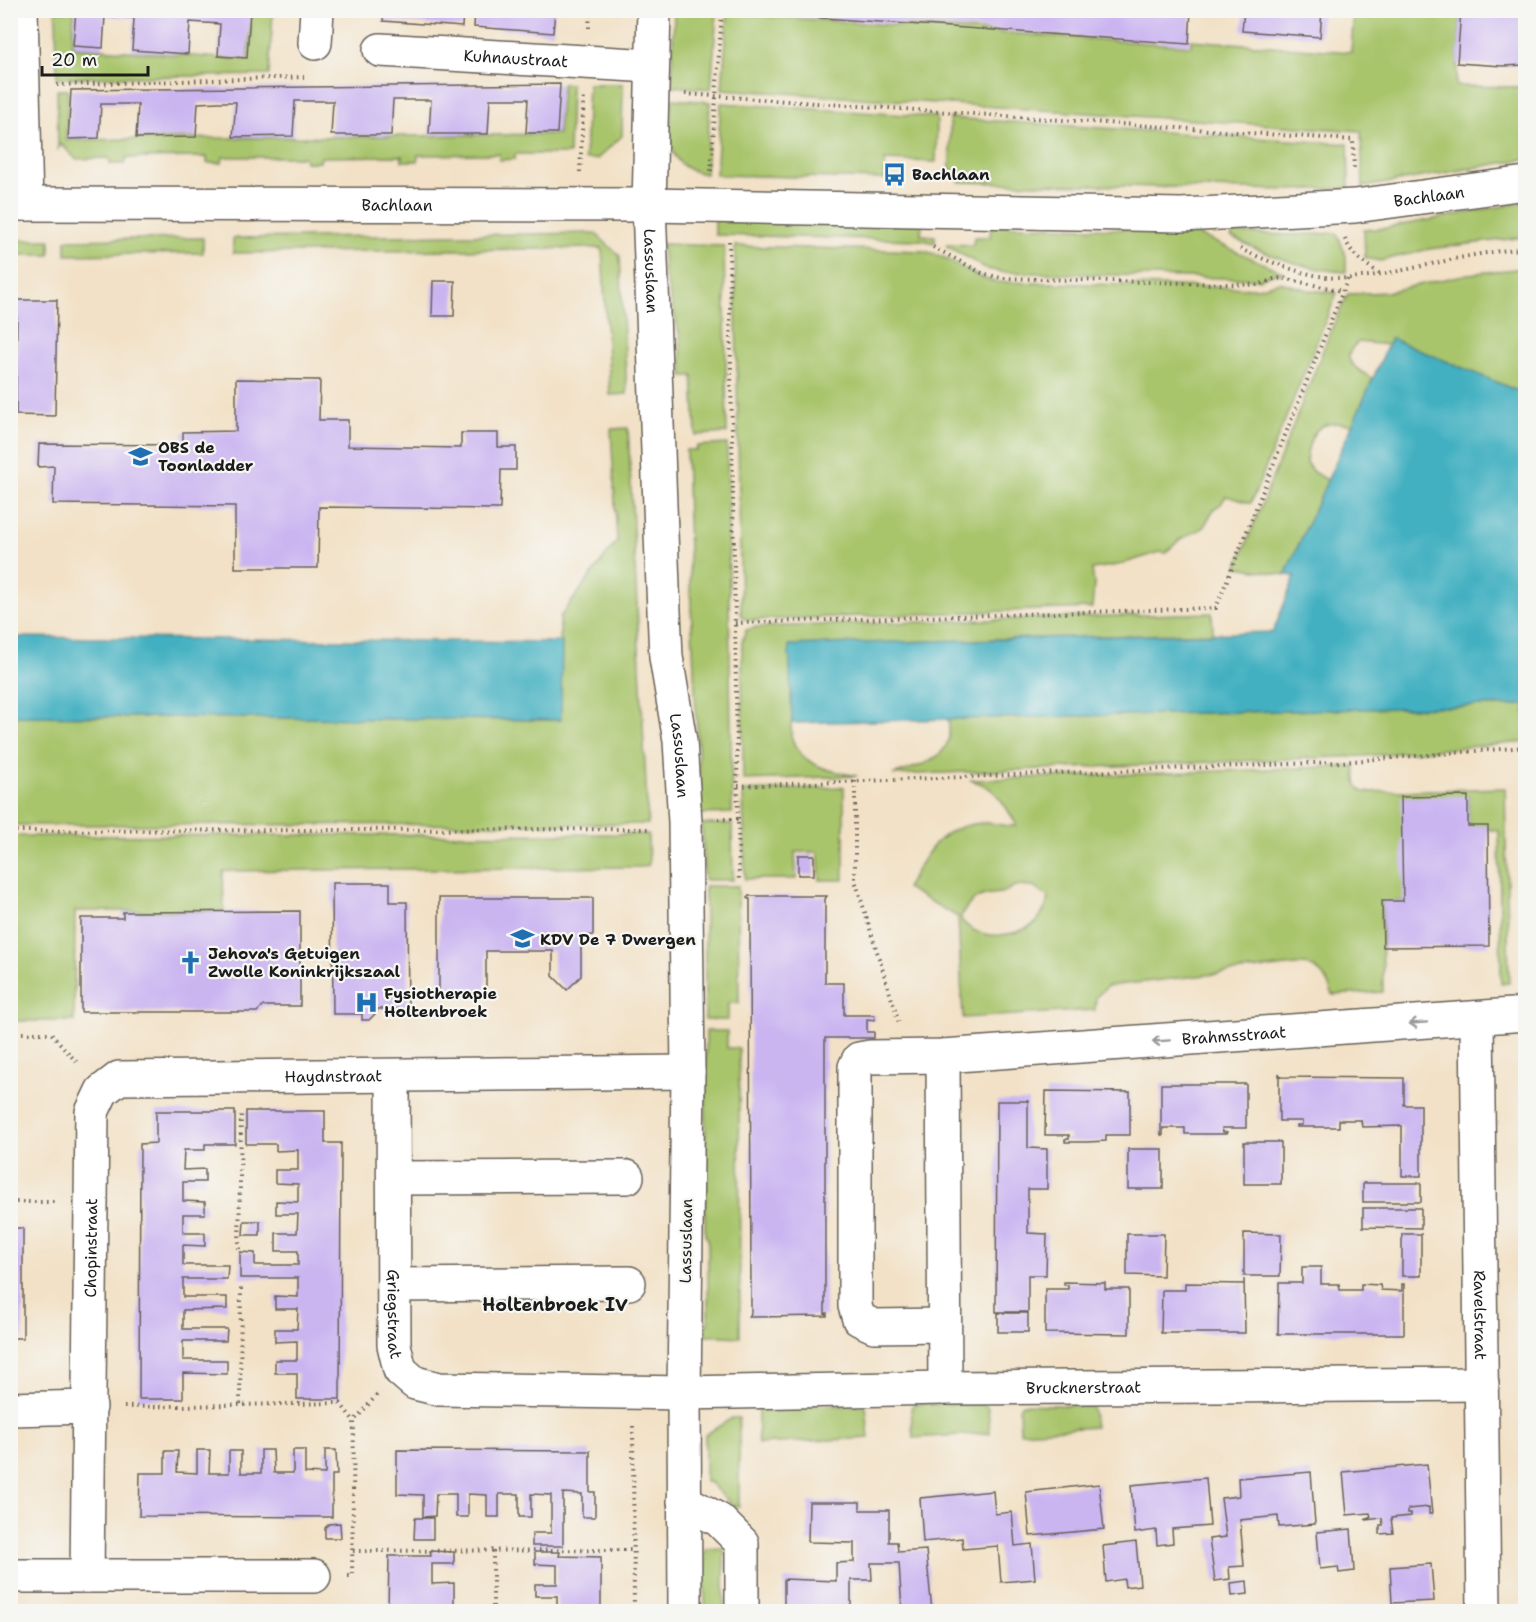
<svg xmlns="http://www.w3.org/2000/svg" width="1536" height="1622" viewBox="0 0 1536 1622" font-family="'Shantell Sans',sans-serif">
<rect width="100%" height="100%" fill="#f6f6f2"/>
<filter id="ink" filterUnits="userSpaceOnUse"><feTurbulence type="fractalNoise" baseFrequency=".0167" numOctaves="2"/><feDisplacementMap in="SourceGraphic" scale="12" xChannelSelector="R" yChannelSelector="G"/><feConvolveMatrix kernelMatrix="1 2 1 2 8 2 1 2 1" color-interpolation-filters="sRGB"/></filter>
<filter id="wash" filterUnits="userSpaceOnUse"><feTurbulence type="fractalNoise" baseFrequency=".008" numOctaves="4" result="noise"/><feDisplacementMap in="SourceGraphic" scale="24" xChannelSelector="R" yChannelSelector="G"/><feGaussianBlur stdDeviation="1.35" result="paint"/><feColorMatrix in="noise" values="0 0 0 0 0 0 0 0 0 0 0 0 0 0 0 0 0 1.4 0 .05"/><feComposite in="paint" operator="in"/></filter>
<g filter="url(#wash)">
<rect width="100%" height="100%" fill="#f2e1c6"/>
<!-- green -->
<path fill="#a9c56c" stroke="#627044" stroke-width="1.5" fill-rule="evenodd" d="M56,11H74L72,47L248,60L252,11H273L269,75L57,78Z
M674,11H717L711,89L672,86Z
M728,11H749V15L1191,46V40L1351,52L1354,11H1461L1456,86L1525,87V159L1363,187L1361,131L722,89Z
M562,84H571L569,154H515V159L499,160V154L418,155V161H402V156L321,157L320,162H305L304,157H223L222,163H207V157L126,158L125,164H110L109,158L76,159L61,144L58,149L57,90H68L66,140L558,134Z
M588,84H623L622,136L597,159H585Z
M672,99L710,102L706,174C662,168 670,133 672,99Z
M721,103L937,117L936,162L885,160V179L716,175Z
M950,118L1348,144L1349,188L1287,190L959,182V170H950Z
M1525,202V237L1429,249L1380,261L1365,258L1364,230L1386,228Z
M715,219L922,224L921,235L935,236V243L922,240L715,235Z
M991,225L1182,231L1201,236L1283,272L1282,274L1275,273L1259,279L1002,272L987,269L947,246V244L973,245L974,237H990Z
M595,233L620,256L627,394L610,395L602,248L233,253V238Z
M1232,233L1295,235L1337,233L1346,256V272C1306,270 1269,256 1233,238L1231,237Z
M203,238V253L66,255V240Z
M11,240H50V255H11Z
M662,244L724,246L727,433L696,435L693,376H683L680,336L664,271Z
M735,246L923,251C950,255 969,277 996,282L1257,288L1280,282L1308,290L1337,293L1251,503L1226,496L1221,504L1214,509L1203,528L1179,540L1166,553L1160,552L1118,565L1092,569L1094,584L1092,608L750,620L743,618L741,614Z
M1525,268V394L1391,339L1388,345L1358,342C1337,360 1357,369 1373,379L1353,425C1320,418 1309,430 1306,462L1313,472L1328,480L1285,575L1237,567L1331,330L1348,294L1387,292L1468,274Z
M628,428L648,824L11,825V716L561,720L560,617L617,541L611,429Z
M727,444L732,813L701,814L690,586L686,450H697V446Z
M1212,613L1213,633L790,645C790,667 791,689 792,710C792,720 790,730 792,738C800,766 833,772 857,776L743,780L742,642L746,630L757,627Z
M1525,705V742L1364,756L893,775C922,764 957,759 948,719Z
M1355,766C1357,777 1353,786 1364,792L1505,788L1509,983L1501,984L1499,831L1468,826V796L1403,901L1382,902L1383,992L1333,995C1325,977 1324,972 1305,964L1108,986L1096,997L1095,1010L963,1018L958,917L906,888C927,854 938,825 984,823C995,822 1005,827 1016,826C1015,820 1011,815 1007,809C997,793 989,785 970,780ZM1014,886L1033,887L1048,897L1046,907L1036,923C1014,937 981,942 962,921L961,916C965,909 970,902 977,898C990,890 1001,898 1014,886Z
M844,787V880H820L818,852H795L796,879H745L743,791Z
M702,824H732L733,880H704Z
M648,834L649,865L642,867L223,871L224,911H75L74,1021H11L10,836Z
M705,886H738L739,1003H728V1020H705Z
M706,1031H727V1048H739L740,1337L705,1335V1327L708,1323V1239L705,1235Z
M758,1404L866,1406L869,1438L758,1444Z
M914,1404H984L988,1408L990,1433L913,1438L911,1408Z
M1022,1404L1092,1406L1095,1427L1020,1432L1019,1408Z
M732,1418H739V1506H733L709,1482H705V1435Z
M724,1548V1611H705V1549Z"/>
<!-- water -->
<path fill="#43b0c1" stroke="#30666e" stroke-width="1.5" d="M1391,338L1525,394V705L792,723L789,645L1273,632L1295,576L1285,575Z
M11,637L562,642L561,720L11,716Z"/>
<g id="blocks">
<!-- building -->
<path fill="#cbb5f1" d="M76,10H250L247,58L218,56L220,24L190,22L188,54L132,50L134,18L105,16L103,48L73,46Z
M384,10H463L462,27L383,21Z
M475,10H555L553,33L474,27Z
M752,10H1191L1189,44L752,13Z
M1244,10H1322L1320,37L1242,31Z
M1461,10H1526V65L1503,66L1457,63Z
M560,84L557,133H526L528,99H490L488,134H429L431,100H393L391,135H331L333,101H295L293,136L233,137L236,102H218L198,103L196,137L136,138L138,104H101L99,138L68,139L71,90Z
M433,281H455L454,316H432Z
M17,300H57L55,416L16,415Z
M236,379L320,380L319,420H348V446L461,448V433H498V447H516V470H501L500,509L319,507L318,568H235V506L53,504L54,466L38,467L39,444L183,445V432L236,431Z
M1468,796V826H1488L1489,946L1383,947L1382,901H1403L1401,797Z
M798,855H814V875H798Z
M332,883H390V902H407L408,1009H377V1012L369,1020H362V1014H333Z
M748,896H827L825,899V983H844V1015H874L875,1020L867,1019V1032H874V1038H825V1314L827,1313V1316L749,1317L751,1313L750,899H748Z
M439,898H593V935L581,936V976L567,990L553,976V951H486V996H439Z
M300,911V1006H263L257,1012H81V918H123V912Z
M1279,1073L1281,1077L1404,1078V1105H1421V1176H1402V1126L1362,1127L1361,1120H1339V1127H1297V1125H1302V1121H1279Z
M1161,1084H1246V1128H1222L1223,1132H1227L1226,1134H1185V1128H1163V1135H1161Z
M1046,1091L1130,1092V1135H1106V1141L1087,1142H1065V1139H1069V1135H1045Z
M997,1101H1028V1148L1047,1149V1189H1028V1233L1047,1234L1046,1275H1028V1312H996Z
M156,1111H235V1144H205V1150H184L183,1170L205,1169V1182H183V1201L205,1202V1214H183V1233H205V1246L183,1245V1265H228L227,1279H183V1297H227V1309L183,1310V1329H227L226,1341H183V1360H227V1374L183,1373V1399H139L140,1144L156,1143Z
M246,1111H325V1143H341L340,1399H297V1373H275V1360H297V1341L275,1342V1329H297L298,1309H275V1296L298,1297V1278H240V1252L255,1253V1265H298V1251H276V1233H297L298,1214H276V1201L298,1202V1184L275,1183V1170H298V1150L276,1151V1144H246Z
M1244,1142H1281V1184H1244Z
M1128,1149H1163V1189H1128Z
M1363,1183H1421V1202H1363Z
M1363,1208H1421V1228L1363,1227Z
M244,1221H260V1235H243Z
M10,1228H23V1338H10Z
M1244,1233L1281,1234L1280,1276H1244Z
M1127,1234H1164L1163,1276L1127,1275Z
M1402,1234H1421V1276H1402Z
M1302,1267H1321V1284H1339L1340,1290H1361V1284L1380,1285L1381,1290L1402,1291V1284H1404V1334H1278L1279,1283H1302Z
M1244,1279L1245,1333H1161L1162,1290H1185V1283L1244,1284Z
M1064,1282L1105,1283V1289H1129V1334L1045,1333V1289H1068V1285H1064Z
M998,1313H1028V1332H998Z
M197,1450H210L209,1473H229V1451H241V1473H261V1450H273L274,1473H293V1450H305V1473L325,1474V1450H336L337,1475H332V1517L139,1516L140,1473H165V1451H178L177,1472L197,1473Z
M397,1450L590,1451V1492H595V1517H582V1494L563,1493V1546H532V1533H551V1495L531,1494V1517H519V1494H499V1517H487V1495L468,1494V1517H456V1494H436L435,1516L423,1517V1495L397,1494Z
M1427,1464L1432,1514H1429V1507L1408,1509V1513H1411V1516L1391,1518L1393,1533L1380,1534V1525H1383L1382,1518L1365,1520L1371,1517L1370,1513L1347,1515L1343,1472Z
M1311,1472L1315,1524L1279,1527L1278,1516L1240,1520L1244,1566L1229,1567L1230,1579L1215,1581L1209,1539L1226,1537L1221,1498L1239,1496L1238,1478Z
M1206,1478L1210,1526L1172,1529L1173,1543L1157,1545L1156,1530L1135,1533L1131,1485Z
M1099,1484L1104,1529L1030,1536L1026,1492Z
M993,1491L995,1514L1012,1512L1015,1546L1032,1544L1035,1579L1001,1582L998,1546L963,1549L962,1538L923,1542L920,1498Z
M809,1502H860V1510H889V1542H897L898,1552L926,1550L932,1611H902L899,1563H871L872,1580H851V1611H784V1579L836,1581V1563L854,1562V1543L808,1542Z
M415,1518H433V1539H414Z
M340,1523L341,1538H325V1528L329,1524Z
M1351,1529L1354,1571L1339,1573L1338,1567L1320,1569L1317,1532Z
M1136,1542L1140,1585L1125,1587L1124,1579L1106,1582L1103,1546Z
M430,1551L454,1552V1564H432V1584L454,1583V1611H388L389,1556H431Z
M535,1552H560L559,1556L601,1557V1611H557V1596H535V1584H557V1565L535,1564Z
M1431,1564L1434,1601L1392,1603L1390,1567Z
M1247,1581L1248,1594L1232,1596L1231,1583Z"/>
</g>
</g>
<g filter="url(#ink)">
<use href="#blocks" fill-opacity="0" stroke="#676158" stroke-width="1.5"/>
<g fill="none" stroke-linecap="round" stroke-linejoin="round">
<defs>
<g id="minor">
<path d="M21,10L26,204"/>
<path id="s1" d="M654,10L649,205L663,587L666,657L680,741L685,822L688,1072L684,1393L685,1612"/>
<path d="M315,43L317,10"/>
<path id="s2" d="M380,50L652,66"/>
<path id="s3" d="M10,204L649,205L1181,215L1355,206L1526,183"/>
<path id="s4" d="M1477,1019L1484,1612"/>
<path d="M943,1056L945,1388"/>
<path id="s5" d="M393,1076L394,1345L400,1370L415,1383L439,1389L684,1393L945,1388L1482,1384"/>
<path d="M394,1178L627,1177"/>
<path d="M394,1285L629,1283"/>
<path id="s6" d="M944,1325L874,1326L859,1319L855,1306V1067L859,1059L870,1057L943,1056L1526,1014"/>
<path d="M10,1409L90,1407"/>
<path d="M684,1501L719,1520L742,1543V1612"/>
<path d="M10,1576H314"/>
<path id="s7" d="M87,1576L92,1112L102,1091L119,1078L688,1072"/>
</g>
</defs>
<!-- minor casing -->
<use href="#minor" stroke="#676158" stroke-width="36"/>
<!-- path -->
<path stroke="#676158" stroke-width="4" stroke-dasharray="1.5 4.5" stroke-linecap="butt" d="M589,28L590,10
M57,85L304,77
M685,94L1353,140L1354,172
M711,171L722,10
M580,172L584,95
M1345,239C1352,256 1365,264 1379,273
M729,241L739,883
M933,247L982,273L1001,278L1258,285L1274,279L1282,278L1342,291
M1240,249C1273,263 1312,280 1349,278C1408,274 1466,251 1526,249
M735,623L1216,608L1348,278
M855,781V880L899,1023
M738,786L1341,762L1526,747
M718,819H738
M10,831L651,829
M10,1033H51L79,1065
M10,1202H58
M239,1249L241,1111
M240,1404L241,1285
M124,1407L340,1403L354,1421
M633,1426L634,1612
M353,1551L634,1550
M493,1551V1612
M348,1576H352L354,1421L377,1395"/>
<!-- minor -->
<use href="#minor" stroke="#fff" stroke-width="33"/>
</g>
<!-- one-way arrows -->
<defs><path id="oneway-shaft" d="M-6 0H5M1.5-3L5.5 0L1.5 3" fill="none" stroke-width="1.6" stroke-linecap="round" stroke-linejoin="round" transform="scale(1.5)"/></defs>
<g stroke="#999">
<use href="#oneway-shaft" transform="translate(1418 1023) rotate(176)"/>
<use href="#oneway-shaft" transform="translate(1161 1041) rotate(176)"/>
</g>
</g>
<!-- icons -->
<defs>
<symbol id="bus-bare" viewBox="-9 -9 18 18"><path d="M-5-6H5V4H4V6H2V4H-2V6H-4V4H-5ZM-3.5-4V0h7V-4ZM-3.5 1.2v1.5H-2V1.2ZM2 1.2v1.5H3.5V1.2Z" fill="#1f6fb2" stroke="#f6f6f2" stroke-width="2.5" paint-order="stroke"/></symbol>
<symbol id="school-bare" viewBox="-9 -9 18 18"><path d="M0-5L7-2L0 1L-7-2ZM-4 1L0 2.5L4 1V4Q0 6-4 4Z" fill="#1f6fb2" stroke="#f6f6f2" stroke-width="2.5" paint-order="stroke"/></symbol>
<symbol id="church-bare" viewBox="-9 -9 18 18"><path d="M-1.2-6h2.4v3.5h3.3v2.4h-3.3V6h-2.4V-.1h-3.3v-2.4h3.3Z" fill="#1f6fb2" stroke="#f6f6f2" stroke-width="2.5" paint-order="stroke"/></symbol>
<symbol id="hospital-bare" viewBox="-9 -9 18 18"><path d="M-5-5h3v3.5h4V-5h3V5h-3V1.5h-4V5h-3Z" fill="#1f6fb2" stroke="#f6f6f2" stroke-width="2.5" paint-order="stroke"/></symbol>
</defs>
<g fill-rule="evenodd">
<use href="#bus-bare" x="878" y="158" width="33" height="33"/>
<use href="#school-bare" x="124" y="440" width="33" height="33"/>
<use href="#school-bare" x="506" y="922" width="33" height="33"/>
<use href="#church-bare" x="174" y="946" width="33" height="33"/>
<use href="#hospital-bare" x="350" y="986" width="33" height="33"/>
</g>
<g text-anchor="middle" dominant-baseline="central" stroke-width="4.5" stroke-linejoin="round" paint-order="stroke">
<!-- street labels -->
<g font-size="16" fill="#1c1c1c" stroke="#f6f6f2">
<text stroke="none"><textPath href="#s2" startOffset="136">Kuhnaustraat</textPath></text>
<text stroke="none"><textPath href="#s3" startOffset="1420">Bachlaan</textPath></text>
<text stroke="none"><textPath href="#s3" startOffset="387">Bachlaan</textPath></text>
<text stroke="none"><textPath href="#s1" startOffset="261">Lassuslaan</textPath></text>
<text stroke="none"><textPath href="#s1" startOffset="747">Lassuslaan</textPath></text>
<text stroke="none"><textPath href="#s6" startOffset="724">Brahmsstraat</textPath></text>
<text stroke="none"><textPath href="#s7" startOffset="723">Haydnstraat</textPath></text>
<text transform="translate(686 1241) rotate(-89)">Lassuslaan</text>
<text stroke="none"><textPath href="#s7" startOffset="328">Chopinstraat</textPath></text>
<text stroke="none"><textPath href="#s5" startOffset="238">Griegstraat</textPath></text>
<text stroke="none"><textPath href="#s4" startOffset="296">Ravelstraat</textPath></text>
<text stroke="none"><textPath href="#s5" startOffset="984">Brucknerstraat</textPath></text>
</g>
<!-- poi labels -->
<g font-size="16" font-weight="bold" fill="#1c1c1c" stroke="#f6f6f2" text-anchor="start">
<text x="912" y="174">Bachlaan</text>
<text x="158" y="447">OBS de<tspan x="158" dy="18">Toonladder</tspan></text>
<text x="540" y="939">KDV De 7 Dwergen</text>
<text x="208" y="953">Jehova's Getuigen<tspan x="208" dy="18">Zwolle Koninkrijkszaal</tspan></text>
<text x="384" y="993">Fysiotherapie<tspan x="384" dy="18">Holtenbroek</tspan></text>
</g>
<!-- neighbourhood labels -->
<g font-size="18" font-weight="bold" fill="#1c1c1c" stroke="#f6f6f2">
<text x="555" y="1305">Holtenbroek IV</text>
</g>
</g>
<!-- margin -->
<rect width="1536" height="1622" fill="none" stroke="#f6f6f2" stroke-width="36"/>
<!-- scale -->
<path d="M42 66v9h106v-9" fill="none" stroke="#1c1c1c" stroke-width="3"/>
<text x="51" y="66" font-size="18" fill="#1c1c1c" stroke="#f6f6f2" stroke-width="4.5" paint-order="stroke">20 m</text>
</svg>
